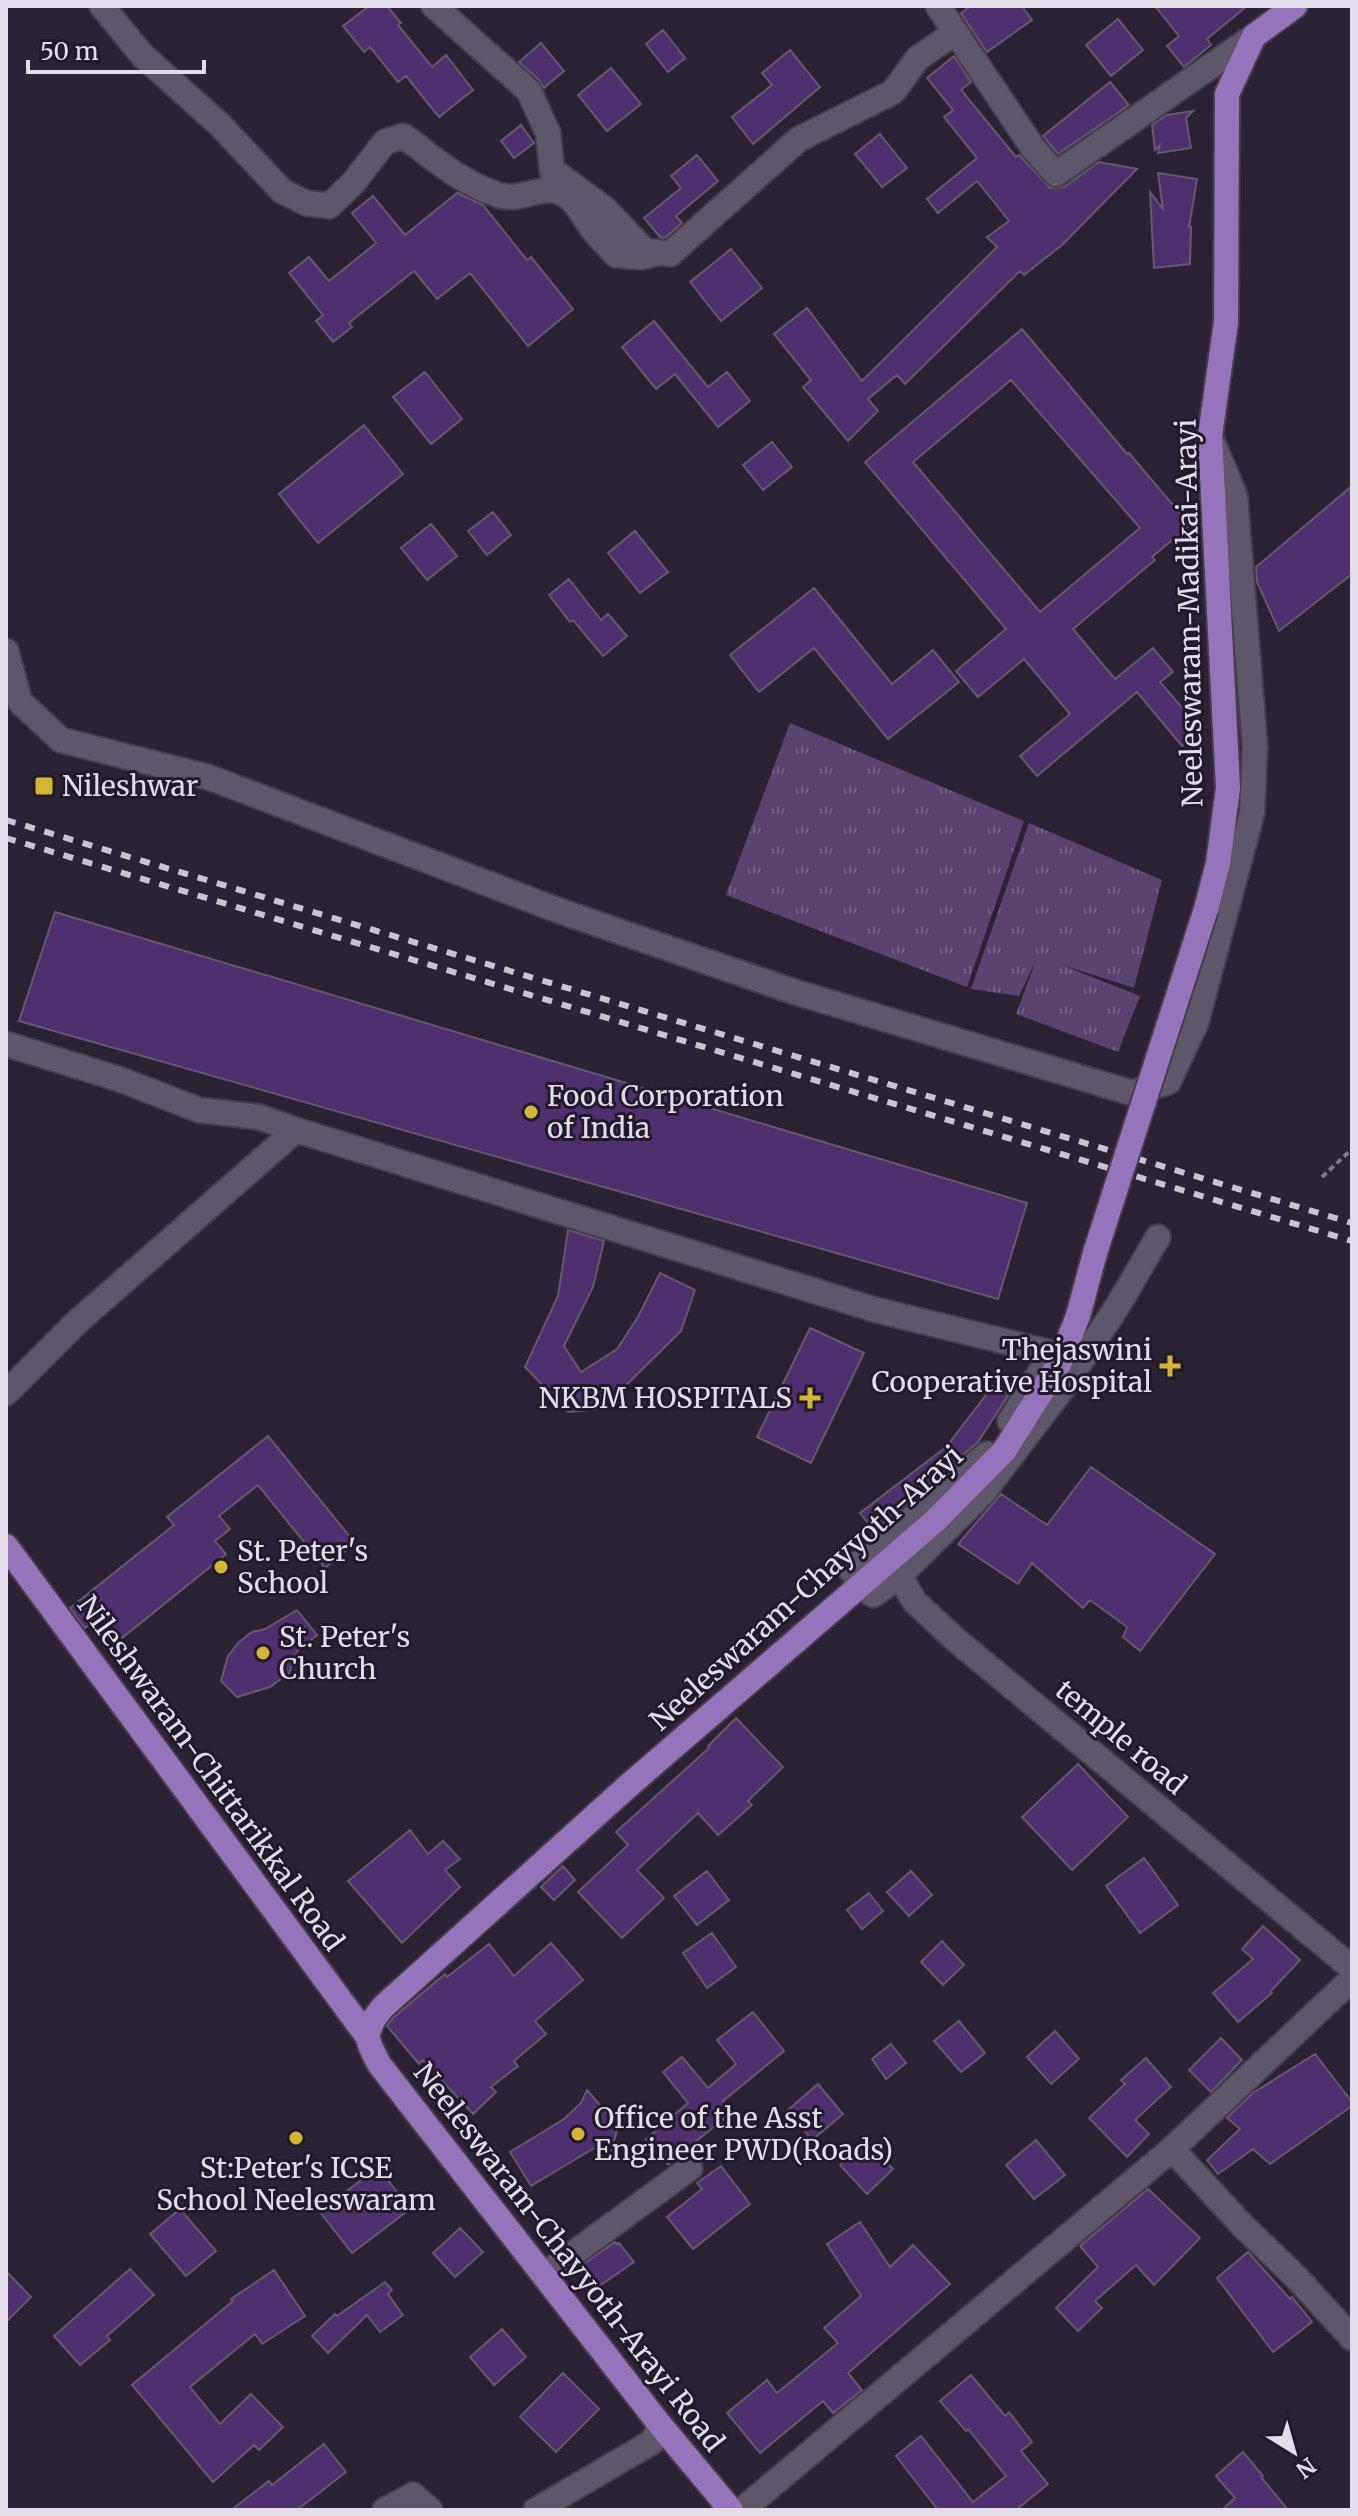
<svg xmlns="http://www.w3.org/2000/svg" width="1358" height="2516" viewBox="0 0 1358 2516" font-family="Merriweather,serif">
<defs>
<pattern id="park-tufts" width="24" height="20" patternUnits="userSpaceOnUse" patternTransform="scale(2)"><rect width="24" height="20" fill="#594471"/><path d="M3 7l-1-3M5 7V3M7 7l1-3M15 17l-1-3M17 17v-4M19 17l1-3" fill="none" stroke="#715f85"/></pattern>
</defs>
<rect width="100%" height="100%" fill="#2b2334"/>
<!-- park -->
<path fill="url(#park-tufts)" d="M790,723L1024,821L967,987L726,895Z
M1029,823L1162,880L1134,988L1059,964L1140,996L1118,1052L1016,1014L1037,958L1019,996L971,989Z"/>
<!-- building -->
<path fill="#4f306e" stroke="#61596c" stroke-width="2" fill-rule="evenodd" d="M369,6H387L401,23L398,25L432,67L446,55L473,90L439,117L406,76L398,82L370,47L364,52L343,26Z
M971,6H1022L1032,20L987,52L961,13Z
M1155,6H1247L1207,39L1211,45L1184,67L1167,46L1179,36Z
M1118,19L1143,50L1111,76L1086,45Z
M663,30L685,58L668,72L646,44Z
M541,43L564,71L544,88L539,80L519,62Z
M790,50L820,87L753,144L732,117L772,85L762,73Z
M954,56L971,82L961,90L1016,157L1019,155L1050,188L1064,187L1099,162L1137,169L1062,245L1024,275L1020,271L905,384L897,375L868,399L878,411L848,441L803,387L811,380L774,334L807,308L862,381L997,247L987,237L1009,221L977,181L938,213L927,199L977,158L944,117L953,110L927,78Z
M611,68L641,104L607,131L578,95Z
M1110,82L1129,105L1058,154L1043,136Z
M1193,111L1186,118L1191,148L1158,153L1160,145L1155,150L1152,125L1167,115Z
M521,125L534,143L514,158L501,141Z
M880,134L907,168L882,187L855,154Z
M697,155L718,181L676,216L682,223L665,238L660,237L644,218L681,188L671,176Z
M1158,173L1197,179L1189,227H1191L1190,264L1154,268L1150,192L1163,209Z
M457,193L483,205L527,260L531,257L573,309L528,346L470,273L437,299L414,271L349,323L352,327L333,342L316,321L323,315L289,273L309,257L329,281L376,243L352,213L373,196L405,235Z
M731,249L762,288L721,321L690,282Z
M654,321L708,387L727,372L750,401L718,427L675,374L656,389L622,347Z
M1022,329L1127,454L1129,453L1190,525L1152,557L1155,560L1073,629L1115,679L1153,648L1173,672L1160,682L1201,730L1182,746L1137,692L1037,776L1020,756L1070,714L1024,659L978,697L956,671L1006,629L865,462ZM1011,380L1140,528L1040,612L913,462Z
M425,372L462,419L431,444L393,397Z
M364,425L403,474L318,543L279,494Z
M772,442L792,467L763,490L743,465Z
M1352,486V574L1279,631L1257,582L1256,567Z
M493,512L511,535L487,555L468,531Z
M431,524L457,556L427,580L401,548Z
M635,531L668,572L640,593L608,553Z
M569,579L601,620L608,614L627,636L603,656L573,620L570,622L549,595Z
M814,588L892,684L933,650L959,682L888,739L814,648L759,692L730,655Z
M55,912L1027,1203L998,1299L19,1021Z
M568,1230L604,1241L593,1287L564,1346L581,1372L617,1349L638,1317L660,1273L695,1290L681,1331L602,1409L568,1412L525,1367L558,1296Z
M810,1328L864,1353L811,1463L757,1437Z
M993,1386L1009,1394L978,1442L874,1531L860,1513L946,1447Z
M268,1436L355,1543L325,1568L258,1485L219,1516L230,1529L215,1541L226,1554L117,1642L97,1618L85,1628L70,1608L174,1525L167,1517Z
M1091,1467L1215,1554L1140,1651L1123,1637L1127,1627L1090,1600L1083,1608L1032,1563L1018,1584L958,1544L1001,1494L1047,1525Z
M297,1610L317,1635L297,1651L289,1673L270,1687L237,1697L221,1681L228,1656L239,1642L252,1632L265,1629Z
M736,1718L783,1767L748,1801L752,1805L718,1835L698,1813L637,1870L664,1898L622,1938L578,1892L628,1845L616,1832L709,1748L708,1746Z
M1078,1764L1128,1817L1072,1870L1022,1817Z
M410,1830L428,1854L443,1841L460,1859L445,1870L460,1887L402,1943L348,1881Z
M1144,1858L1178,1905L1140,1933L1106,1886Z
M563,1866L575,1880L554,1900L541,1887Z
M707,1871L729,1900L697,1925L674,1896Z
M911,1871L932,1895L909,1916L887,1892Z
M869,1893L883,1911L862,1929L847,1910Z
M1263,1926L1300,1960L1271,1991L1272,1993L1238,2022L1213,1993L1253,1959L1242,1949Z
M712,1933L736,1967L707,1988L683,1953Z
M942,1941L964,1965L943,1985L921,1962Z
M551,1943L583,1980L535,2021L546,2034L514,2061L518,2066L491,2087L496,2092L473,2114L423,2060L419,2064L387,2026L394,2017L445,1974L447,1977L489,1944L514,1976Z
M753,2012L784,2051L723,2101L732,2112L668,2164L646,2139L688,2103L663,2072L682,2057L708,2088L736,2064L717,2040Z
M959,2021L985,2053L961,2072L934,2041Z
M1055,2031L1079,2059L1051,2084L1027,2057Z
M1221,2038L1242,2060L1211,2092L1189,2070Z
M891,2044L906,2063L886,2079L872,2059Z
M1315,2054L1352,2102V2106L1270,2164L1253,2149L1218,2174L1207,2160L1240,2129L1227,2118L1253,2093Z
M1146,2058L1171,2087L1135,2120L1149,2134L1127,2157L1089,2118L1125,2084L1121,2080Z
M818,2084L843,2114L812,2140L788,2110Z
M587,2090L618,2126L611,2153L596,2147L531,2186L510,2152L564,2119L581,2103Z
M1036,2140L1065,2175L1034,2199L1006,2165Z
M866,2141L893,2169L867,2194L840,2165Z
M721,2166L750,2204L693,2249L667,2217L702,2189L697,2183Z
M378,2167L410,2209L352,2253L320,2212Z
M1148,2189L1200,2238L1154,2285L1136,2265L1095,2301L1102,2308L1078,2331L1056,2308L1098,2267L1080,2246Z
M180,2209L216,2251L186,2276L150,2234Z
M860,2222L890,2267L913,2245L950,2284L848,2373L862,2390L833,2413L823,2401L760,2453L727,2413L767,2380L777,2393L838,2343L824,2328L861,2296L827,2244Z
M460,2228L483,2252L455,2277L433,2253Z
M615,2242L617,2244L619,2243L634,2262L598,2287L581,2266Z
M1248,2252L1290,2299L1292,2297L1312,2322L1273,2352L1217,2278Z
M130,2269L154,2295L107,2336L110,2340L80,2365L54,2336Z
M274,2270L305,2316L262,2344L255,2334L190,2387L220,2424L251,2394L283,2427L259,2450L254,2445L213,2482L132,2385L233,2301L231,2299Z
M6,2271L31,2297L6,2322Z
M385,2282L392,2290L388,2294L403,2315L380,2332L367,2315L328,2353L312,2336L335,2314L337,2316Z
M502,2329L526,2357L494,2385L470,2357Z
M563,2373L599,2409L556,2452L520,2417Z
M971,2375L1005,2416L1009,2412L1032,2442L1021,2451L1048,2484L1016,2510H938L896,2456L921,2436L973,2502L1006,2476L968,2429L966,2431L940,2401Z
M324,2444L346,2472L297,2510H231L269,2481L272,2485Z
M1243,2452L1263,2476L1261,2477L1288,2510H1222L1235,2498L1216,2476Z"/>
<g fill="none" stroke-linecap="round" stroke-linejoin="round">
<defs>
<path id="minor" d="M102,6L142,55L220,125L282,191L306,203L329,206L353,183L385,142L403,136C416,144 426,154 438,162C455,175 477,188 498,195C522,203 543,182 564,194C577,201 583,216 591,227C598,237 608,246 616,255L641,257L659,253
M434,6L529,91L548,133L552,170L605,209L644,250L670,254L799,139L893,92L918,58L956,32
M938,6L1033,148L1056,174L1254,36
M6,651L20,702L61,740L208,777L557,910L795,992L1132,1093L1168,1082L1196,1023L1252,813L1255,747L1235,496L1211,439
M6,1044L119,1079L199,1110L259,1117L296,1130
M6,1393L76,1323L296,1130L876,1310L1052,1353L1010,1421
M987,1454L851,1570L861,1584L873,1595L899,1576L915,1602L956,1640L1352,1968
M899,1576L983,1493L1021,1443L1065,1385L1117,1307L1158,1237
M1352,1979L1172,2149L1241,2224L1296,2277L1352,2338
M544,2275L690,2168
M385,2510L413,2495L430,2510
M536,2510L652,2442L661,2426
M742,2510L1172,2149"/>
<path id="major" d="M1206,909L1218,863L1228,788L1210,436L1226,322L1227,94L1254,36L1295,6
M6,1546L367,2036L371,2048L379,2064L661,2426L731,2510
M367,2036L373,2020L383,2007L627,1787L936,1520L1004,1451L1059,1364L1078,1316L1095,1253"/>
</defs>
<!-- minor casing -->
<use href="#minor" stroke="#453e4c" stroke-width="28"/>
<!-- major casing -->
<use href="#major" stroke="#453e4c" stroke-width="28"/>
<!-- path -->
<path stroke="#7f7887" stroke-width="4" stroke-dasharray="6 4" stroke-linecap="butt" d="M1322,1177L1352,1149"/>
<!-- minor -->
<use href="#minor" stroke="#5e5669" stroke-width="24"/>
<!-- major -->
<use href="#major" stroke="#9674bb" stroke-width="24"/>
<!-- rail -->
<path stroke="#c9c4d0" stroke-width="6" stroke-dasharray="10 10" stroke-linecap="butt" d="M6,820L1352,1223
M6,838L1352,1241"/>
<defs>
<path id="major-bridge" d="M1095,1253L1206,909"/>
</defs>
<!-- major-bridge casing -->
<use href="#major-bridge" stroke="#453e4c" stroke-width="28" stroke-linecap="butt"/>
<!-- major-bridge -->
<use href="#major-bridge" stroke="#9674bb" stroke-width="24"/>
</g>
<!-- markers -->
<g fill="#d4b535" stroke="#211a2a" stroke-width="3">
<rect x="34" y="776" width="20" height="20" rx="4"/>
<circle cx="531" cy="1112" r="8"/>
<path d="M1166 1354h8v8h8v8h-8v8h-8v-8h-8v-8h8z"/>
<path d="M806 1386h8v8h8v8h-8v8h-8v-8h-8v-8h8z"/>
<circle cx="221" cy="1567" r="8"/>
<circle cx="263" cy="1653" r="8"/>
<circle cx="578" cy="2134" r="8"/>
<circle cx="296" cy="2138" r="8"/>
</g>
<g text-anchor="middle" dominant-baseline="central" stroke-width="6" stroke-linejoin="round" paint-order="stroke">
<!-- street labels -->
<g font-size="28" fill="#e2dde9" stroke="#211a2a">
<text transform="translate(1189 613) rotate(-91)">Neeleswaram-Madikai-Arayi</text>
<text transform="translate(806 1588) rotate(-42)">Neeleswaram-Chayyoth-Arayi</text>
<text transform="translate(1121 1737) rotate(40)">temple road</text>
<text transform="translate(211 1773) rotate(54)">Nileshwaram-Chittarikkal Road</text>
<text transform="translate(569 2257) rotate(52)">Neeleswaram-Chayyoth-Arayi Road</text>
</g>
<!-- poi labels -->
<g font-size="28" fill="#e2dde9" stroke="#211a2a" text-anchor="start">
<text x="62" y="786">Nileshwar</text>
<text x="547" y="1096">Food Corporation<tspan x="547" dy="32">of India</tspan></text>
<text x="1152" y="1350" text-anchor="end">Thejaswini<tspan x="1152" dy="32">Cooperative Hospital</tspan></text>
<text x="792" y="1398" text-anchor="end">NKBM HOSPITALS</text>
<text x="237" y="1551">St. Peter's<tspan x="237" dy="32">School</tspan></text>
<text x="279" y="1637">St. Peter's<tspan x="279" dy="32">Church</tspan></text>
<text x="594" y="2118">Office of the Asst<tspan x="594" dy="32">Engineer PWD(Roads)</tspan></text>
<text x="296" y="2168" text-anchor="middle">St:Peter's ICSE<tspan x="296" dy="32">School Neeleswaram</tspan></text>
</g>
</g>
<!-- border -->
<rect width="1358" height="2516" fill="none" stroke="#e2dde9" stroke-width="16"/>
<!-- north arrow -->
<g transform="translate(1294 2452) rotate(143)" stroke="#211a2a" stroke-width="6" paint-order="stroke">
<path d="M0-6L14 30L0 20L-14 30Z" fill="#e2dde9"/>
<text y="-12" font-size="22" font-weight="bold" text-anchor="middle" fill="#e2dde9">N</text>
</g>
<!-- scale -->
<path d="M28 60v12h176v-12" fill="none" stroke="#e2dde9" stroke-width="4"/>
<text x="40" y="60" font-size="24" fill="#e2dde9" stroke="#211a2a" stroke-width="6" paint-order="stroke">50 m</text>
</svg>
